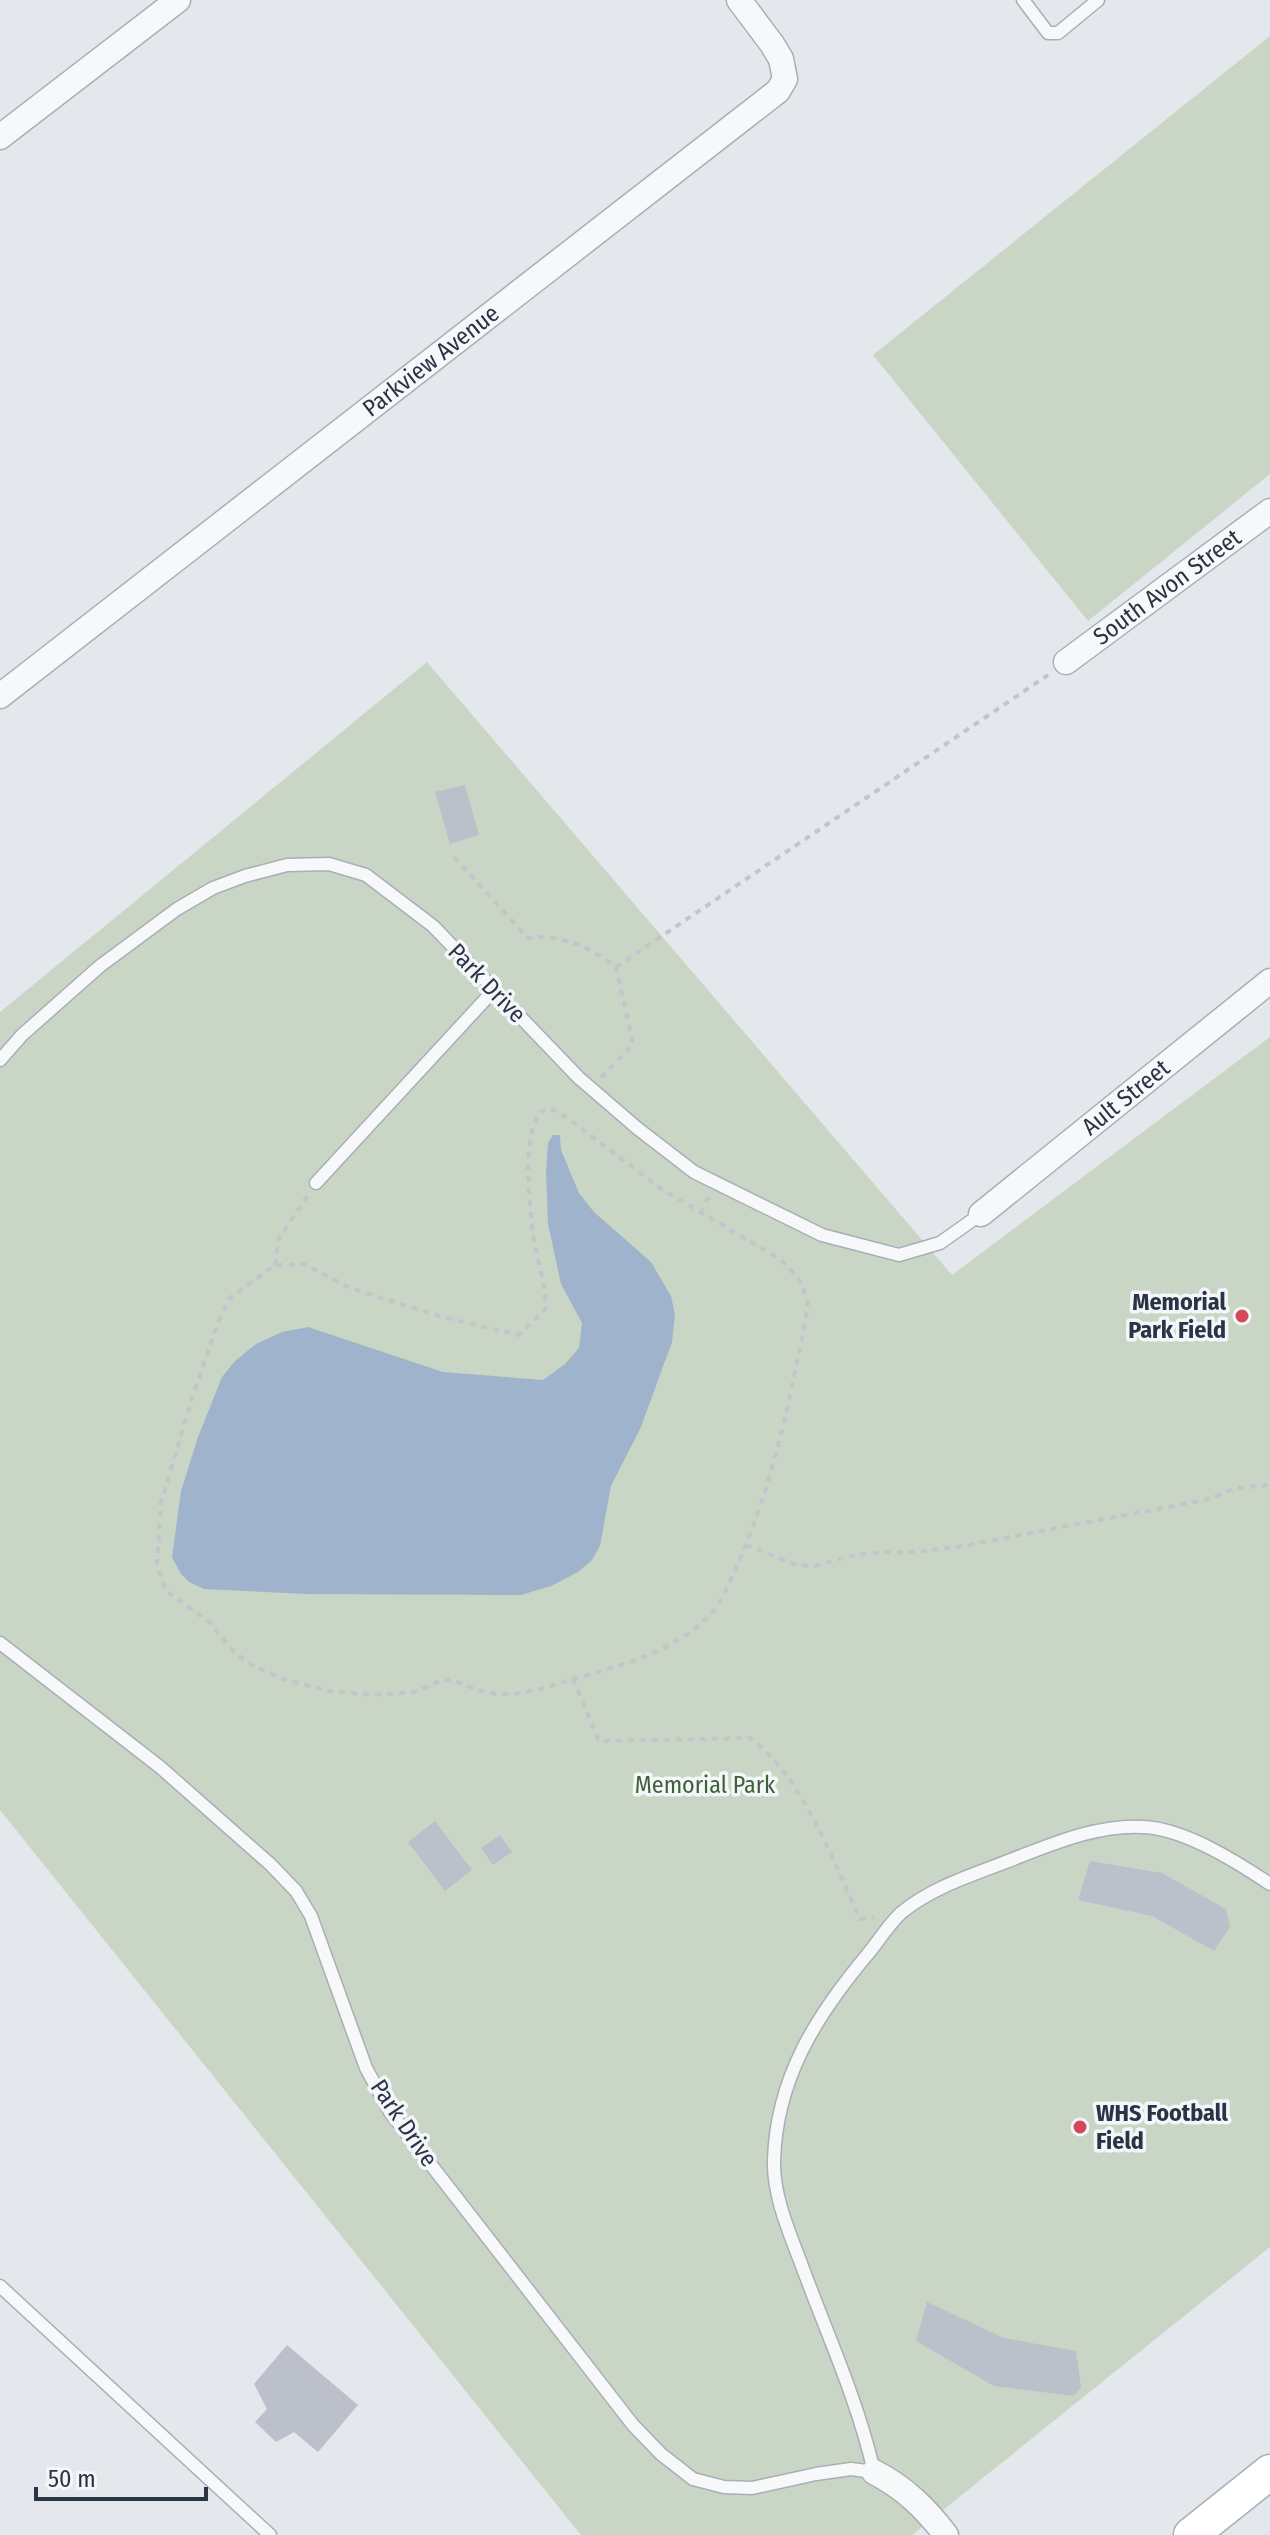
<svg xmlns="http://www.w3.org/2000/svg" width="1270" height="2535" viewBox="0 0 1270 2535" font-family="'Fira Sans Condensed',sans-serif">
<rect width="100%" height="100%" fill="#e4e7ec"/>
<!-- green -->
<path fill="#c9d6c5" d="M1270,36V474L1088,621L873,355Z
M427,662L952,1275L1270,1037V2247L912,2535H581L0,1810V1012Z"/>
<!-- water -->
<path fill="#9fb4cc" d="M553,1135H560L561,1150L579,1193L594,1212L651,1262L671,1296L675,1315L672,1342L641,1427L611,1486L600,1546L592,1560L578,1572L551,1586L521,1595L307,1594L204,1589L189,1582L181,1574L172,1557L181,1491L198,1437L222,1377L235,1361L256,1344L282,1332L308,1327L443,1372L543,1380L565,1364L579,1348L582,1323L561,1284L548,1224L546,1171L548,1143Z"/>
<!-- building -->
<path fill="#bbc0ca" d="M465,785L479,835L450,844L435,792Z
M435,1821L472,1870L445,1891L408,1842Z
M500,1835L512,1852L493,1865L481,1848Z
M1090,1861L1162,1873L1226,1909L1230,1927L1214,1951L1152,1916L1078,1900Z
M927,2302L1004,2338L1076,2351L1081,2387L1074,2396L994,2386L916,2341Z
M287,2345L358,2405L318,2452L294,2432L276,2442L255,2422L267,2409L254,2384Z"/>
<g fill="none" stroke-linecap="round" stroke-linejoin="round">
<defs>
<path id="lane" d="M1023,0L1048,33H1058L1098,0
M0,1060L22,1035L100,966L177,909L213,888L245,876L287,865L329,864L366,875L433,926L579,1078L637,1128L694,1172L822,1235L899,1255L940,1243L981,1214
M316,1183L494,990
M0,1643L160,1767L270,1864L296,1891L311,1916L366,2068L390,2112L633,2425L661,2454L693,2479L724,2487L752,2488L816,2474L851,2469L874,2472C858,2401 827,2334 802,2266C790,2234 773,2196 774,2161C776,2079 816,2016 867,1955C878,1942 888,1925 901,1913C934,1885 982,1872 1021,1856C1060,1841 1102,1824 1144,1827C1185,1829 1237,1862 1270,1884
M0,2286L270,2535"/>
<g id="street">
<path d="M0,137L178,0"/>
<path id="s1" d="M1066,662L1270,511"/>
<path id="s2" d="M0,696L778,91L785,79L781,59L772,44L739,0"/>
<path id="s3" d="M981,1214L1270,981"/>
<path d="M874,2472C905,2488 925,2508 946,2535"/>
</g>
<path id="secondary" d="M1191,2535L1270,2472"/>
</defs>
<!-- lane casing -->
<use href="#lane" stroke="#a9aeb7" stroke-width="15"/>
<!-- street casing -->
<use href="#street" stroke="#a9aeb7" stroke-width="27"/>
<!-- secondary casing -->
<use href="#secondary" stroke="#a9aeb7" stroke-width="37"/>
<!-- path -->
<path stroke="#c2c5cb" stroke-width="4" stroke-dasharray="6 6" stroke-linecap="butt" d="M454,857L528,938C563,934 589,947 616,967L633,1044L601,1078
M616,967L1048,675
M551,1109L565,1116L663,1190L778,1258C795,1272 804,1284 808,1306C791,1395 774,1483 737,1565C729,1583 722,1604 707,1618C675,1649 628,1664 587,1675C557,1683 522,1698 491,1693C475,1691 461,1681 445,1679L414,1692L371,1695L329,1691L283,1679L252,1665L234,1652L210,1623L165,1590L157,1563L161,1503L192,1398L219,1320L230,1298L275,1265L304,1264L350,1288L446,1318L519,1335L545,1309C547,1283 536,1259 533,1234C530,1204 520,1132 542,1111Z
M700,1213L709,1196
M275,1265L279,1238L308,1195
M746,1545L797,1565L813,1566L859,1554L922,1551L957,1547L1205,1500L1236,1488L1270,1485
M573,1679L599,1741L750,1738C802,1776 833,1861 860,1919L874,1917"/>
<!-- lane -->
<use href="#lane" stroke="#f7f8fa" stroke-width="12"/>
<!-- street -->
<use href="#street" stroke="#f7f8fa" stroke-width="24"/>
<!-- secondary -->
<use href="#secondary" stroke="#fff" stroke-width="34"/>
</g>
<!-- markers -->
<g fill="#d1495b" stroke="#f4f6f9" stroke-width="3">
<circle cx="1242" cy="1316" r="8"/>
<circle cx="1080" cy="2127" r="8"/>
</g>
<g text-anchor="middle" dominant-baseline="central" stroke-width="7" stroke-linejoin="round" paint-order="stroke">
<!-- street labels -->
<g font-size="24" fill="#2b3445" stroke="#f4f6f9">
<text stroke="none"><textPath href="#s2" startOffset="546">Parkview Avenue</textPath></text>
<text stroke="none"><textPath href="#s1" startOffset="126">South Avon Street</textPath></text>
<text transform="translate(487 983) rotate(46)">Park Drive</text>
<text stroke="none"><textPath href="#s3" startOffset="186">Ault Street</textPath></text>
<text transform="translate(404 2123) rotate(56)">Park Drive</text>
</g>
<!-- poi labels -->
<g font-size="24" font-weight="bold" fill="#2b3445" stroke="#f4f6f9" text-anchor="end">
<text x="1226" y="1302">Memorial<tspan x="1226" dy="28">Park Field</tspan></text>
<text x="1096" y="2113" text-anchor="start">WHS Football<tspan x="1096" dy="28">Field</tspan></text>
</g>
<!-- park labels -->
<g font-size="24" fill="#3f6138" stroke="#f4f6f9">
<text x="705" y="1785">Memorial Park</text>
</g>
</g>
<!-- scale -->
<path d="M36 2487v12h170v-12" fill="none" stroke="#2b3445" stroke-width="4"/>
<text x="48" y="2487" font-size="24" fill="#2b3445" stroke="#f4f6f9" stroke-width="6" paint-order="stroke">50 m</text>
</svg>
